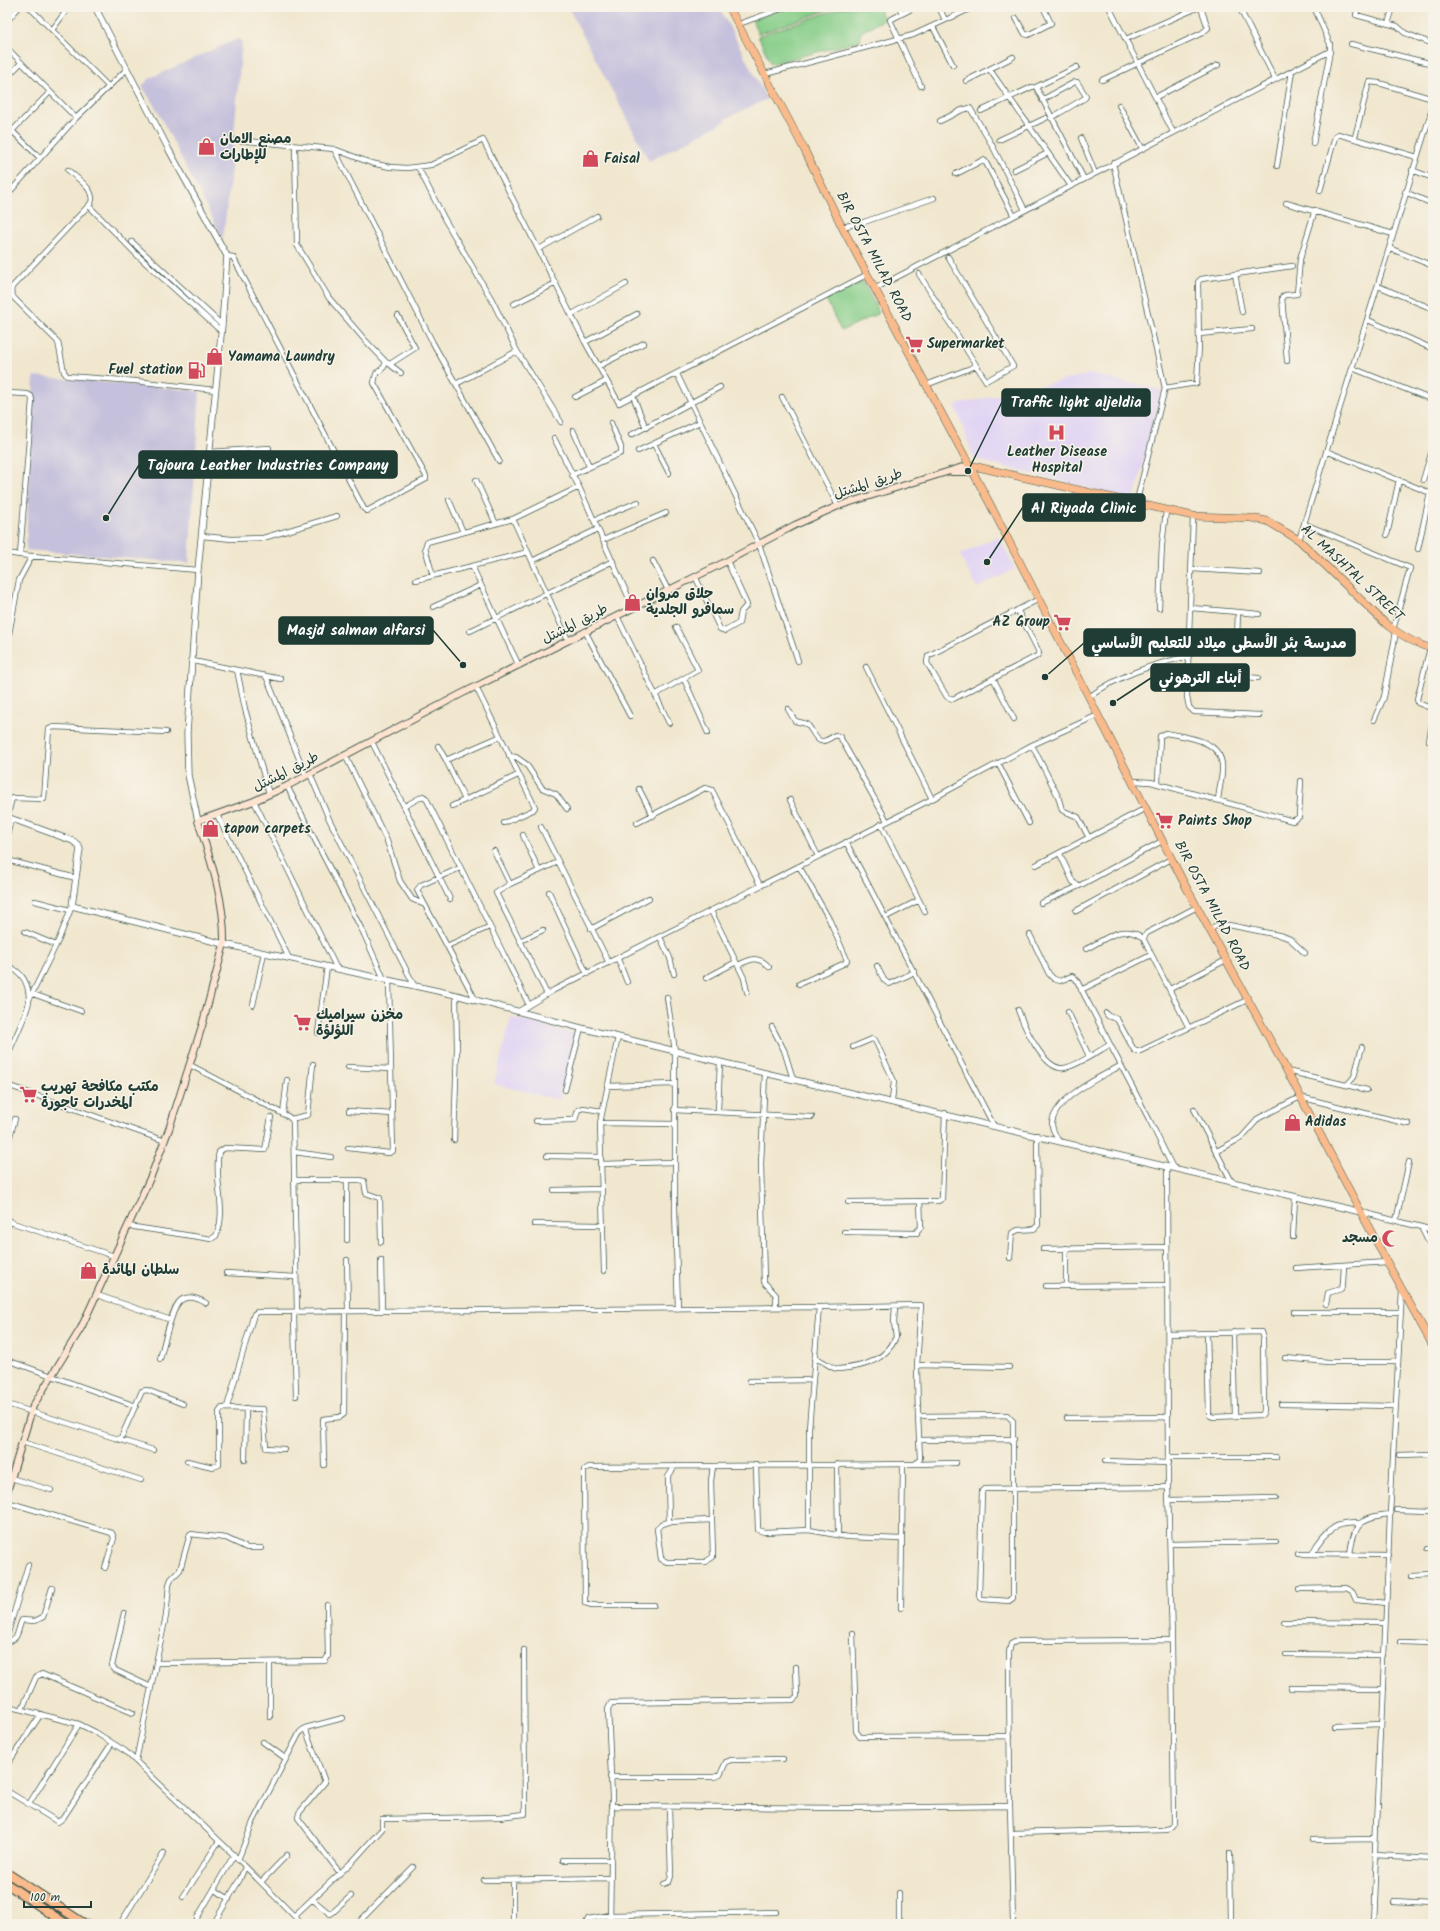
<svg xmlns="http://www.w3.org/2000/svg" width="1440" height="1931" viewBox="0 0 1440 1931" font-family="Kalam,'Playpen Sans Arabic',sans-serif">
<rect width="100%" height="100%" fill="#f7f3e8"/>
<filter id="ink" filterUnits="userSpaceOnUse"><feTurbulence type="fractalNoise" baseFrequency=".025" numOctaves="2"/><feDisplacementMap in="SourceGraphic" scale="8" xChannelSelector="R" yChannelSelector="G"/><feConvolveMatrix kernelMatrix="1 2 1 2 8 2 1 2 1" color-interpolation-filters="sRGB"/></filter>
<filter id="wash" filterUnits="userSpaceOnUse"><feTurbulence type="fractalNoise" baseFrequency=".012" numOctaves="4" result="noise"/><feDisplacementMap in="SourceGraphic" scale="16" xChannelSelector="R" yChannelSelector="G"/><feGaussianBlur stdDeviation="0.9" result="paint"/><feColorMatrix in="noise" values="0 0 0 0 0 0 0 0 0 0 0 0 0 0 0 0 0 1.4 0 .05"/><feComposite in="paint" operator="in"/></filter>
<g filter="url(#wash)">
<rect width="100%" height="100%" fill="#f1e7cf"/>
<!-- built -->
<path fill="#e1d4f4" d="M1090,374L1161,390L1134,500L974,459L955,405Z
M998,536L1015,569L977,588L960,555Z
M511,1017L576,1034L559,1100L494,1084Z"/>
<!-- industrial -->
<path fill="#c5c0db" d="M568,7H719L767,99L725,119L726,121L649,161Z
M237,39L242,41L231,170L223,239L157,110L142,86L150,78Z
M34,376L200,391L189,563L26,550Z"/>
<!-- green -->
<path fill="#87ce89" stroke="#53865e" d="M789,7H836L758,34L752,20Z
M844,7H877L885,19L861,32L860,41L771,64L758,36Z
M863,281L879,313L841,331L826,299Z"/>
</g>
<g filter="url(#ink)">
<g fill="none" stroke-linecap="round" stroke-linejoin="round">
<defs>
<path id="minor" d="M29,7L108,86
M899,7L902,13
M915,7L890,20L921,86
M939,7L945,20
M1109,7L1173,132
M1239,7L1275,79
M1358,7L1356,15L1397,26L1405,33L1433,44
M1016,18L1025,34L1028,35L1051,23L1043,7
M7,21L19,7
M739,24L786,7
M1388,24L1393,7
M933,27L953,65
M52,30L69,7
M1351,44L1433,64
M7,48L76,118
M1077,67L1036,87L1084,179
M990,70L1071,186
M765,74L913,35L974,7
M7,77L21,63
M1102,80L1202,33L1208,28L1201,8H1197L1126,39
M966,81L1013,57
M1156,97L1218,65
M1042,100L1075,82H1077L1086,96L1085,98L1051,118
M1119,105L1142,148
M981,111L1032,87
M940,121L962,110L970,108L992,145L1025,210
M7,126L39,157
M12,131L50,92
M1355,137L1369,82L1379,83L1433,99
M1081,138L1095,173
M236,140L334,149L371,163L390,167L407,168L431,165L483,140L585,342L619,403L868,274
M999,140L1046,118
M1313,144L1330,51V44L1314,7
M334,149L433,343L499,461
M1113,163L1165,388L1136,504
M1277,166L1292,71
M418,167L445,220L492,300L517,351L561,422
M68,170C77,179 96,189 91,203L12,287L11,292L14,298L58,342L64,372L67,376L135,381L215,390
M1014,170L1048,153
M1412,170L1433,178
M956,174L983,160L985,161L1014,216
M1320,191L1335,137L1338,134L1417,157
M1405,192L1433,204
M7,195L76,118L127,69
M1286,203L1393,234
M89,206L137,255L221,331
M842,227L864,222L934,198
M132,242L222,325
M1389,248L1433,266
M539,249L597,216
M227,256L233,257L364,509L367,511L426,479V476L374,383L376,374L384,367L386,362L364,339L329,298L297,245L295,146
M919,274L986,381L1013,366L948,257
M1235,274L1242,312
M1378,286L1433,309
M876,288L1330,51
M514,304L556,283
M572,314L626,284
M1368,320L1433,349
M1199,334L1252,329
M585,342L637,314
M1287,361L1282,297L1285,295L1297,294L1300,259L1315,210
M388,363L401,373
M390,364L415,348L398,316
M599,366L644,343
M1352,368L1433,400
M677,374L759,544L798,661
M456,384L517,351
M926,385L976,366
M1165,388L1197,383L1199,345L1198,282L1201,279L1292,266
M7,393L27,394L31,396L32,400L20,555
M633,396L646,428
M575,397L606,381
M782,397L838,506
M573,430L589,466
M631,435L720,387
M554,438L579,487L633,607
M654,444L669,473
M638,451L700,422
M1326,451L1433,494
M210,452L269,448
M572,475L621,453V447L611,423
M476,480L496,524
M1423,480L1433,447
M449,500L463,532
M1193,516L1187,697L1189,707L1194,712L1259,715
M513,519L568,640
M594,520L638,502
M1305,524L1410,568L1393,630
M1387,535L1399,480
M202,536L232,539L263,538L337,516
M603,540L666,513
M1299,540L1433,106
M1418,549L1430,493
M7,553L20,555L198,570
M532,561L598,529
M653,561L668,590
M472,566L519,666
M1192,569L1260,573
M433,576L425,548L427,542L513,519L579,487
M695,576L720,629L725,631L739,623L741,612L747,605L727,561
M416,580L528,552
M433,607L481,585
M1159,608L1162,545L1166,511
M1191,608L1238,612
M1018,611L1037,648L1039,653L1037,656L953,699L947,697L927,663L928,656L1039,599
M617,616L669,723
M470,631L613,561
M585,631L630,716
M1190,638L1234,641L1237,639L1238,612L1259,614
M7,645L19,580L32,556
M1430,648L1417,699L1418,703L1433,709
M193,661L281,679
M866,667L932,799
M237,670L245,709L269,794
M1189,672L1258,678
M266,676L306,776
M993,678L1014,719
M684,679L708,733
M476,687L535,807L533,810L504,823
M655,695L698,670L676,627
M1089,697C1119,675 1154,664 1189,656
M788,709L795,721L807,724C817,736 816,749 835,735L840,737L887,821
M1433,719L1429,741L1433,745
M1374,720L1384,697L1396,632
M372,742L450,899
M1032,745L1058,796L1062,810L1078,817L1089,838
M438,746L446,760L499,737
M345,755L387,841L400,881L412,899L423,904
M509,756L516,757L526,764L542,788L556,794L567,809
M446,760L465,800
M998,763L1029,823
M310,774L329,819L414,985
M1133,781L1151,782L1293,821L1299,817L1301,781
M1158,783L1160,736L1166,733C1185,737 1220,739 1222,765C1223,776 1219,789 1218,800
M287,786L364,934L384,979
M639,789L653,816
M790,800L818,856
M254,801L337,969
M405,806L423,796L426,798L529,1005
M452,806L518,775
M217,815L289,958
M7,818L12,798L44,799L49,729L54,727L166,732
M637,823L705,788L712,790L760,885
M881,824L925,912
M541,827L609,963
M523,835L539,871
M7,836L11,819
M846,842L994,1126
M494,851L510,884
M1060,854L1073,882L1079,886
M7,860L76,878
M1036,865L1146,808
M549,892L587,974
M35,901L70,910
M1041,903L1079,886L1162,841
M711,911L744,978L747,992
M1076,911L1171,859
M886,917L919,900
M591,929L649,898
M1211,930L1215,926L1229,925L1283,936L1290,939L1305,953
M25,932L56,945
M1030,935L1049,974L1054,979L1060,981L1072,976L1076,979L1150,1121L1173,1168
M660,937L670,958L674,974
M520,941L543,930
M447,946L417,890L421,885L460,868
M1086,949C1105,940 1123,922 1143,938
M618,959L627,982
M1431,962L1433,963
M738,965C751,959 758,955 769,967
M7,966C22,971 29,984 29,1000C29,1012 11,1044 7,1058
M877,966L884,980L889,984L915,972
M706,978L736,962
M799,984L845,963L847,960L829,919L799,866
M1170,989L1226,960
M1081,990L1151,955
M33,994L81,1011
M547,994L496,893L510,884L558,862
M667,997L675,1051V1209L678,1309
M29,1000L59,939L72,906
M476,1001L447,946L489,927
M253,1005L264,953
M1018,1010C1024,1026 1044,1071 1064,1068C1077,1066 1097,1052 1109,1045
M519,1011L554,990L932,799L1032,745L1098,715
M1068,1012L1089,1056
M1106,1013L1108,1016L1117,1019L1134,1050L1138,1052L1247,1000
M772,1027L784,1050L793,1079
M1189,1028L1143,938L1147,933L1197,907
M318,1033L327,967
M853,1047L872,1039L875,1040L894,1081L892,1101
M190,1065L289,1117L293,1121L297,1311L294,1316L296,1396
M348,1067L391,1069
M1287,1071L1367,1090
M765,1073L761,1164L764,1282L776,1295V1307
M7,1085L165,1141
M1347,1085L1354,1077L1362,1047
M607,1086L675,1084
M565,1090L581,1028
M1194,1109L1232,1182
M674,1110L812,1117
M349,1111L392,1114
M718,1111L720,1062
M283,1114L287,1080
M291,1119L308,1115L313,1064
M536,1121L575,1120L578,1110L583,1108L602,1111
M600,1123L675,1124
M454,1140L457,1048L456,995
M1058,1140C1055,1134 1050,1127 1053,1119C1059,1096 1100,1077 1120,1066
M7,1146L15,1119
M348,1148L389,1153L393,1151L389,980
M1217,1151L1241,1138L1259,1118L1300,1097L1409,1124
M294,1152L331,1157
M547,1156L599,1157
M600,1164L675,1162
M295,1180H359L364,1181L366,1193L380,1198L381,1242
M347,1180V1240
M554,1190L601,1189
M848,1202L938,1201L942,1199L945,1113
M1361,1212L1433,1230
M7,1221L114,1256
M1396,1221L1409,1162
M534,1224L602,1225
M128,1226L205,1238L211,1239L216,1236C228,1212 213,1178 219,1152L225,1148L265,1150L271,1117
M1421,1227L1433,1251
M7,1229L10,1221
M1431,1230L1433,1222
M844,1232L917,1233V1231L921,1227L920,1201
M1293,1237L1295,1197
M1066,1248V1286
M1043,1249L1167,1247
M1010,1258L1012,1233L1018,1230L1034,1229L1038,1225L1037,1135
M347,1260L348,1311
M381,1260L382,1311
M1296,1268L1387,1262
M604,1271L600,1123L618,1037
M226,1273L296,1277
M1046,1286L1167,1285
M97,1295L171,1320
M1326,1304L1328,1293L1341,1289L1343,1284L1344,1265
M819,1307L921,1305L917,1365
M1294,1312H1400
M1233,1332L1235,1416
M1168,1334L1261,1332L1263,1339L1264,1411L1262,1415L1213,1417L1209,1415L1207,1333
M1285,1358L1329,1362H1398
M160,1359C163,1348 172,1307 180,1301C188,1294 199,1299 206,1303
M814,1359C825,1359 829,1369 839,1369C863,1367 886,1361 896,1337L894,1322L895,1306
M7,1360L136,1406
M750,1381L812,1380
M7,1404L153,1450
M1281,1404L1395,1406
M227,1407L254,1314L257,1312L819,1307L809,1428V1530L848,1537L901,1539
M918,1416L917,1365L1009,1367
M1067,1418L1168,1417
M120,1440L142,1391L147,1390L183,1404
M919,1440L1014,1439
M22,1442L141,1480
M1399,1455L1433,1454
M1169,1457H1276
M245,1460L246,1408
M187,1461L213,1467L219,1465V1412L222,1408L263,1409L266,1448L284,1449
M1105,1461L1169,1463
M756,1464L758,1530L764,1532L809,1530
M837,1464L838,1535
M916,1464L956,1463
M324,1465L323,1419L340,1417L344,1414L345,1312
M675,1466L668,1477L669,1522L661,1524L657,1529L661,1559L667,1562H705L713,1557L711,1481L713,1466L915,1464L920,1459L918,1416L1007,1415L1013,1421V1598L1009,1601L982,1599L979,1596L982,1491L984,1489L1168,1487
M11,1478L51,1490
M1168,1500L1276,1498
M7,1502L112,1533L114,1538L105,1568
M1396,1510L1433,1511
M669,1522L711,1520
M1170,1544L1276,1542
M1428,1548H1433
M1298,1554L1389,1555
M1312,1554C1317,1543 1328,1528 1340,1525C1346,1523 1354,1523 1360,1523
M1350,1554C1354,1523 1360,1517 1390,1514
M1412,1576L1433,1575
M1299,1589L1346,1588L1352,1591L1356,1600L1386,1603
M654,1605H592L585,1603L584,1470L589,1467L713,1466
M901,1608L903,1464
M124,1613L112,1666L115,1670L151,1687
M1284,1622L1385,1623
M853,1633L856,1731L860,1737L1010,1736
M7,1636L28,1565
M7,1641C20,1640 17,1629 22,1620L35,1621L43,1617L52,1588
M1400,1642L1433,1643
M1285,1654L1385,1655
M156,1663L166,1616L169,1585L171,1579L180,1570L190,1534L226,1538L247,1548H261
M1291,1688L1383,1689
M7,1706L79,1724L95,1732L125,1751L234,1855L302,1924
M22,1709L36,1677L42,1674L133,1713
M270,1717V1662
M1335,1727L1381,1725
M305,1728L325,1782L299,1813L298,1818L340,1873
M263,1742L285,1758
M136,1761L156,1663L325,1661L328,1656L327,1605
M7,1765L41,1714
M610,1777H714L720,1775L726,1762L731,1760L783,1759
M7,1791L58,1822L63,1818L112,1743
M29,1804L79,1724
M611,1806L848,1808L1010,1806L1013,1924
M1010,1806L1009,1652L1011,1644L1017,1641L1172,1640
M1011,1833L1166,1829L1171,1828L1174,1824L1172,1640L1168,1487L1167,1167
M1312,1840L1375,1839
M1230,1854L1231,1924
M1375,1854L1433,1857
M238,1860L253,1822L300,1732L305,1728L343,1718
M563,1860H610
M484,1880L610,1878
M261,1882L287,1855
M664,1884L669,1882L671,1876L669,1807
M214,1889L229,1899
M899,1893V1924
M183,1897L219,1841
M312,1899L330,1914L332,1913L351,1896
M1392,1901L1433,1903
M294,1916L353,1861L382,1829V1819L499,1817L525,1814L524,1650
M197,1918L234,1855
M214,1923L240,1879L245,1867
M120,1924L164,1853
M357,1924L413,1867
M513,1924V1880
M586,1924L588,1919L610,1915L776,1912
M610,1924L612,1797L608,1709L611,1703L793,1700L797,1696L796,1667
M1373,1924L1390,1514L1402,1290"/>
<path id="tertiary" d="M95,7L169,150L227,256L222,325L198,570L187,733L188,775L198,821
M7,817L73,841L78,845L80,849L72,906L224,944L456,995L581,1028L765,1073L1361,1212"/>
<path id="secondary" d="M952,472H972
M7,1492L33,1406L81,1328L151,1176L169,1129L202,1026L224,944C225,901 211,861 198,821L254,801L287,786L461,694L723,563L795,525L838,506L969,465"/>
<path id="primary" d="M729,7L804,149L842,227L990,504L1185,885L1287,1071L1387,1262L1433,1346
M969,465L1193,516L1251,518L1267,521L1299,540L1385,623C1400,635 1414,644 1433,649"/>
<path id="trunk" d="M7,1873L85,1924
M7,1884L66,1924"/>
</defs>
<!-- minor casing -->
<use href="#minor" stroke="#3e564b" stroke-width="6"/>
<!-- tertiary casing -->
<use href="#tertiary" stroke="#3e564b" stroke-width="7"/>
<!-- secondary casing -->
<use href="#secondary" stroke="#3e564b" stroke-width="8"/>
<!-- primary casing -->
<use href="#primary" stroke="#3e564b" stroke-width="8"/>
<!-- trunk casing -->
<use href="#trunk" stroke="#3e564b" stroke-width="10"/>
<!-- minor -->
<use href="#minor" stroke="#fff" stroke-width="4.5"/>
<!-- tertiary -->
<use href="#tertiary" stroke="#fff" stroke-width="5.5"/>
<!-- secondary -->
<use href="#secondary" stroke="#fde4d1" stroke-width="6"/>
<!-- primary -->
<use href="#primary" stroke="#fabb8c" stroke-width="7"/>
<!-- trunk -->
<use href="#trunk" stroke="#fabb8c" stroke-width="8"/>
</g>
</g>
<!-- icons -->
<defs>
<symbol id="shop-bare" viewBox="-9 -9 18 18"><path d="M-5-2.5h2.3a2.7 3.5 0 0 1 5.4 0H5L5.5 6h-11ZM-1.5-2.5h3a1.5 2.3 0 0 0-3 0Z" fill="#d1495b" stroke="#f7f3e8" stroke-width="2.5" paint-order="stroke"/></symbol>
<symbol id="supermarket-bare" viewBox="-9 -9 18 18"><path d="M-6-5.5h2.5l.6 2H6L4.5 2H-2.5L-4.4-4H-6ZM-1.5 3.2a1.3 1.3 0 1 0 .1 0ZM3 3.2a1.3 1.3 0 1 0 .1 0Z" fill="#d1495b" stroke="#f7f3e8" stroke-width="2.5" paint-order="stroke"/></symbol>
<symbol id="fuel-bare" viewBox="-9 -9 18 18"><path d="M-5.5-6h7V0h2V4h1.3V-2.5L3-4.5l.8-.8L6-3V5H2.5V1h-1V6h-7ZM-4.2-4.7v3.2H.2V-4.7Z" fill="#d1495b" stroke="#f7f3e8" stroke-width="2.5" paint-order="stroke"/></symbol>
<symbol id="hospital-bare" viewBox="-9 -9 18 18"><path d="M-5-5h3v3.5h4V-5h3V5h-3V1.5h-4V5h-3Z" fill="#d1495b" stroke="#f7f3e8" stroke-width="2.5" paint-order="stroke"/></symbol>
<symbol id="mosque-bare" viewBox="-9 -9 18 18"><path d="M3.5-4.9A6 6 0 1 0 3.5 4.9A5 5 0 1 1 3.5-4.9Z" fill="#d1495b" stroke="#f7f3e8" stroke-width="2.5" paint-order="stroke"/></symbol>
</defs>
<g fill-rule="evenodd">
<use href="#shop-bare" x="194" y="134" width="25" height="25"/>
<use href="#shop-bare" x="578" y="146" width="25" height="25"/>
<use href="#supermarket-bare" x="902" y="332" width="25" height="25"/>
<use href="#shop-bare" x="202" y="344" width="25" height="25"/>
<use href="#fuel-bare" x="184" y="358" width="25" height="25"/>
<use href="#hospital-bare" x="1044" y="420" width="25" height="25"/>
<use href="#shop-bare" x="620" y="590" width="25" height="25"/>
<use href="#supermarket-bare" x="1050" y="610" width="25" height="25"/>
<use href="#supermarket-bare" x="1152" y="808" width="25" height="25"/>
<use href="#shop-bare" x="198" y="816" width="25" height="25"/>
<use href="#supermarket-bare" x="290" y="1010" width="25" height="25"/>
<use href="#supermarket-bare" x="16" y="1082" width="25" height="25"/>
<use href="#shop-bare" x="1280" y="1110" width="25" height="25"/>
<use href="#mosque-bare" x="1378" y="1226" width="25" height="25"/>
<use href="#shop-bare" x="76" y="1258" width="25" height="25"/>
</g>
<g text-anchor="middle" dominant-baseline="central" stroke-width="3" stroke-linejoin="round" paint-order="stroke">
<!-- poi labels -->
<g font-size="14" font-weight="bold" fill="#1f3d34" stroke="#f7f3e8" text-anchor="start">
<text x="220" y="139">مصنع الامان<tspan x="220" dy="16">للإطارات</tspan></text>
<text x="604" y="159">Faisal</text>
<text x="927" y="344">Supermarket</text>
<text x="228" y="357">Yamama Laundry</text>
<text x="183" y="370" text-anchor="end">Fuel station</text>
<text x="1057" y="452" text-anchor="middle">Leather Disease<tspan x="1057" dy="16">Hospital</tspan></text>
<text x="646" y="594">حلاق مروان<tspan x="646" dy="16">سمافرو الجلدية</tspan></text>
<text x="1050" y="622" text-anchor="end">AZ Group</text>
<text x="1178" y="821">Paints Shop</text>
<text x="224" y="829">tapon carpets</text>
<text x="316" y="1015">مخزن سيراميك<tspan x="316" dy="16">اللؤلؤة</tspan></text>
<text x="41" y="1087">مكتب مكافحة تهريب<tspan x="41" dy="16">المخدرات تاجورة</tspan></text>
<text x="1305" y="1122">Adidas</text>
<text x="1378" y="1238" text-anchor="end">مسجد</text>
<text x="102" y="1270">سلطان المائدة</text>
</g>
<!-- street labels -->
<g font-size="14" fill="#1f3d34" stroke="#f7f3e8">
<text transform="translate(874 257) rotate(62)">BIR OSTA MILAD ROAD</text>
<text transform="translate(868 484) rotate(-18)">طريق المشتل</text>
<text transform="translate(1352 573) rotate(43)">AL MASHTAL STREET</text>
<text transform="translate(575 624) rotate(-27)">طريق المشتل</text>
<text transform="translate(286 772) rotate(-27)">طريق المشتل</text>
<text transform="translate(1212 906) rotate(62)">BIR OSTA MILAD ROAD</text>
</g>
</g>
<!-- callouts -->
<path fill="none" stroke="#1f3d34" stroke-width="1.5" d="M968 471L1002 402M106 518L139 465M987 562L1023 507M463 665L433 630M1045 677L1084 643M1113 703L1151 678"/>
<g fill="#1f3d34" stroke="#f7f3e8" stroke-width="1.5">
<circle cx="968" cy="471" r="4"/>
<circle cx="106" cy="518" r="4"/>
<circle cx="987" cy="562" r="4"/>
<circle cx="463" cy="665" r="4"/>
<circle cx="1045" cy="677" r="4"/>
<circle cx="1113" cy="703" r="4"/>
</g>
<g fill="#1f3d34" stroke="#1f3d34" stroke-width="1.5">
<rect x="1002" y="389" width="148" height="27" rx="4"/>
<rect x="139" y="451" width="258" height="27" rx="4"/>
<rect x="1023" y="494" width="122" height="27" rx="4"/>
<rect x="279" y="617" width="154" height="27" rx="4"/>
<rect x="1084" y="629" width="271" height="27" rx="4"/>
<rect x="1151" y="664" width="98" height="27" rx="4"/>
</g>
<g font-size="15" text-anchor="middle" font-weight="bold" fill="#fff">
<text x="1076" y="407">Traffic light aljeldia</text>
<text x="268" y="470">Tajoura Leather Industries Company</text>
<text x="1084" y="513">Al Riyada Clinic</text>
<text x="356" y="635">Masjd salman alfarsi</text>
<text x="1219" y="648">مدرسة بئر الأسطى ميلاد للتعليم الأساسي</text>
<text x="1200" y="683">أبناء الترهوني</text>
</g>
<!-- margin -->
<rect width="1440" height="1931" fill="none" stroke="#f7f3e8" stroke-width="24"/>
<!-- scale -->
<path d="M24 1901v6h67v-6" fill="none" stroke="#1f3d34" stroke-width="2"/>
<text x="30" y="1901" font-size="12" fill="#1f3d34" stroke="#f7f3e8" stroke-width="3" paint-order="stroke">100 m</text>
</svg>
